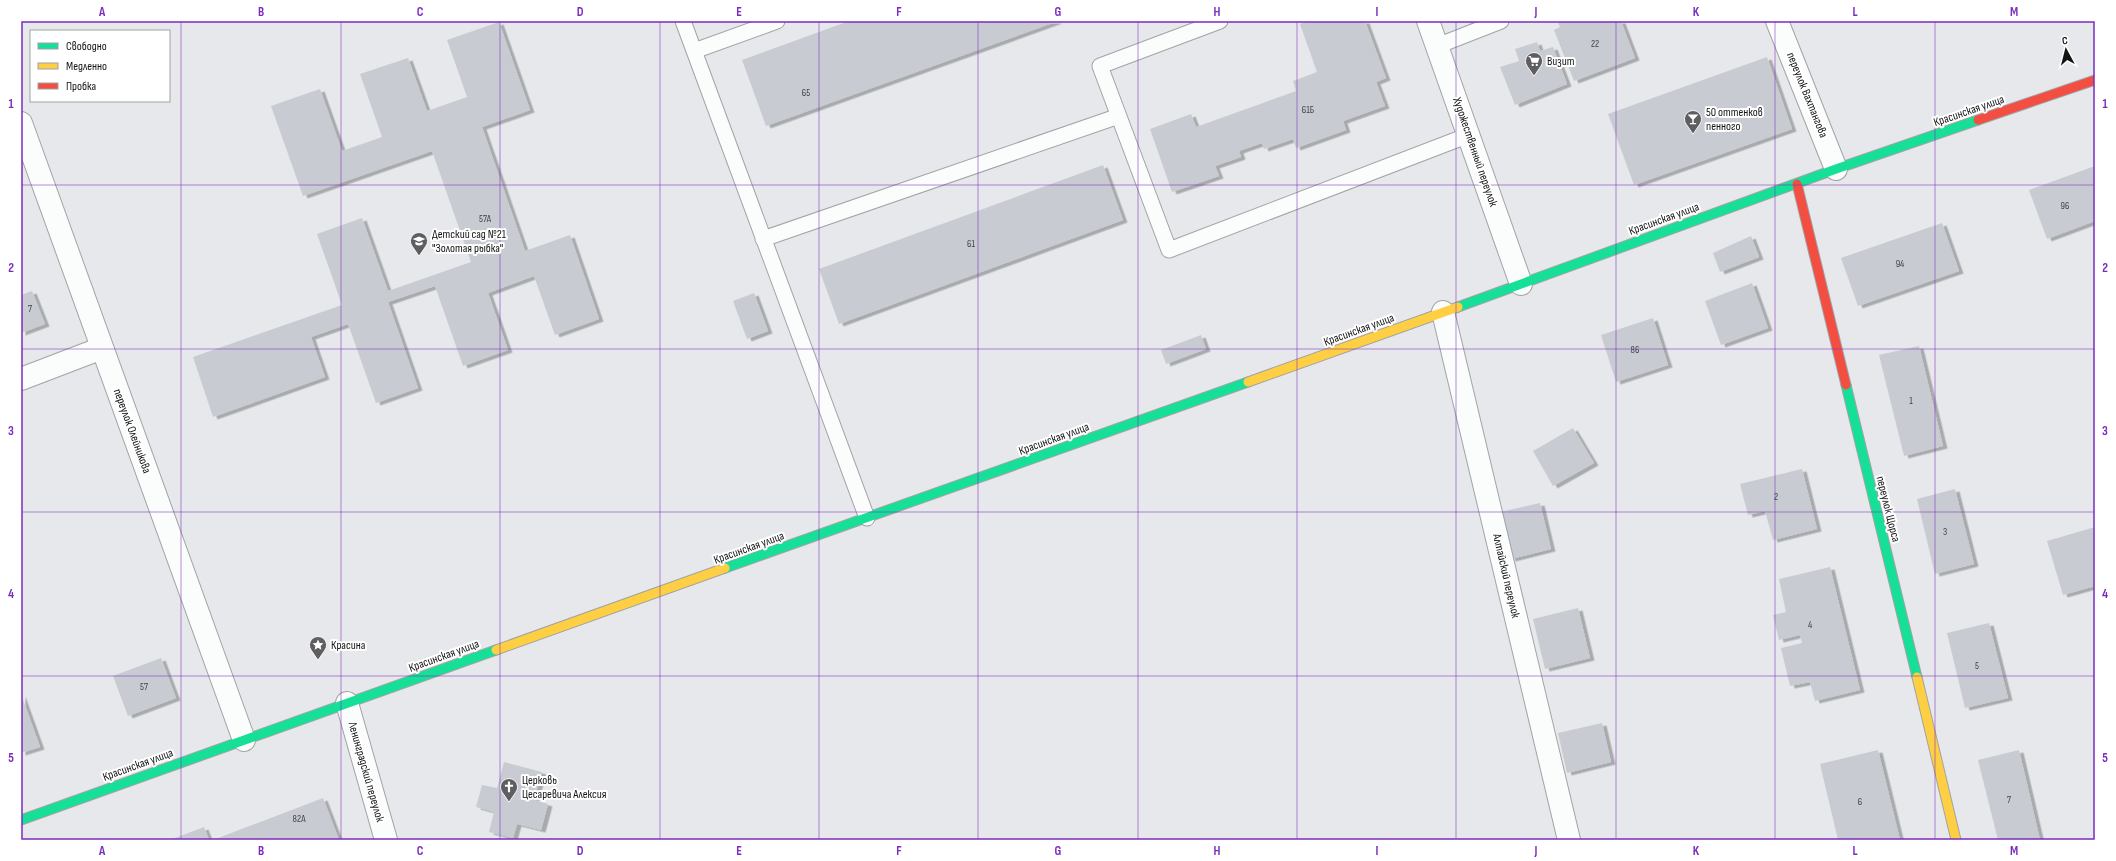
<svg xmlns="http://www.w3.org/2000/svg" width="2116" height="861" viewBox="0 0 2116 861" font-family="'Sofia Sans Condensed',sans-serif">
<defs>
<filter id="shadow"><feDropShadow dx="4.5" dy="2.5" stdDeviation="0" flood-color="#0004"/></filter>
</defs>
<rect width="100%" height="100%" fill="#e6e8eb"/>
<!-- building -->
<path fill="#c8cbd2" filter="url(#shadow)" d="M849,21H1058L766,126L742,60Z
M1308,21H1365L1386,78L1376,82L1385,106L1343,121L1346,130L1296,148L1293,139L1264,149L1262,143L1239,151L1241,157L1215,166L1219,176L1172,192L1150,129L1191,114L1196,127L1296,91L1293,81L1317,72L1300,24Z
M1469,21H1480L1470,25Z
M1557,21H1621L1635,58L1574,81L1554,30L1560,27Z
M499,22L530,110L482,127L525,251L570,235L599,319L555,335L534,276L488,293L508,350L463,366L435,286L388,302L418,388L376,403L348,324L311,337L325,377L213,417L193,357L342,305L317,234L362,218L388,291L471,262L432,151L303,196L271,106L320,89L342,151L382,137L360,74L408,58L427,111L467,97L447,40Z
M1537,42L1540,51L1553,47L1567,84L1515,105L1500,67L1519,61L1515,49Z
M1767,57L1792,129L1634,185L1608,114Z
M1103,165L1123,220L839,324L819,269Z
M2095,166V221L2047,239L2029,190Z
M1942,223L1959,271L1858,306L1841,258Z
M1751,236L1759,257L1720,272L1713,253Z
M1752,283L1768,328L1721,345L1705,301Z
M32,291L45,324L21,333V295Z
M754,293L768,331L747,339L733,301Z
M1653,318L1668,365L1616,382L1601,335Z
M1201,335L1206,349L1166,364L1161,350Z
M1919,346L1943,446L1904,456L1879,355Z
M1573,428L1594,463L1553,486L1533,451Z
M1802,469L1817,529L1773,540L1765,511L1748,515L1740,484Z
M1955,489L1974,564L1935,574L1917,499Z
M1540,503L1551,549L1511,559L1500,512Z
M2095,527V586L2063,595L2047,541Z
M1830,567L1860,690L1815,701L1810,682L1790,686L1781,648L1802,643L1800,635L1779,640L1773,615L1786,612L1779,579Z
M1578,608L1590,658L1545,669L1533,619Z
M1989,623L2008,698L1965,708L1947,633Z
M161,658L176,698L128,716L113,676Z
M21,694L40,747L21,753Z
M1602,723L1611,762L1567,773L1558,733Z
M1878,750L1900,840H1838L1820,764Z
M2019,750L2040,840H1998L1978,760Z
M504,762L542,772L534,800L548,804L541,830L517,824L513,838L489,832L494,812L476,807L482,785L497,788Z
M323,798L339,840H213Z
M204,827L209,840H170Z"/>
<g fill="none" stroke-linecap="round" stroke-linejoin="round">
<defs>
<path id="lane" d="M683,21L867,518
M1220,21L1100,66L1169,250L1469,135
M1437,46L1501,21
M694,51L777,21
M763,239L1119,116"/>
<path id="street" d="M1428,21L1521,284
M1777,21L1836,169
M21,123L244,740
M1443,312L1569,840
M21,379L102,348
M347,703L386,840"/>
<path id="fast" d="M1458,307L1836,169L1978,120
M1846,385L1917,677
M725,568L1248,382
M21,820L496,650"/>
<path id="slow" d="M1248,382L1458,307
M496,650L725,568
M1917,677L1956,840"/>
<path id="jam" d="M1978,120L2095,80
M1797,184L1846,385"/>
</defs>
<!-- lane casing -->
<use href="#lane" stroke="#a2a3a5" stroke-width="17"/>
<!-- street casing -->
<use href="#street" stroke="#a2a3a5" stroke-width="24"/>
<!-- fast casing -->
<use href="#fast" stroke="#a2a3a5" stroke-width="11"/>
<!-- slow casing -->
<use href="#slow" stroke="#a2a3a5" stroke-width="11"/>
<!-- jam casing -->
<use href="#jam" stroke="#a2a3a5" stroke-width="11"/>
<!-- lane -->
<use href="#lane" stroke="#fbfcfc" stroke-width="15"/>
<!-- street -->
<use href="#street" stroke="#fbfcfc" stroke-width="22"/>
<!-- fast -->
<use href="#fast" stroke="#16e098" stroke-width="9"/>
<!-- slow -->
<use href="#slow" stroke="#ffcf43" stroke-width="9"/>
<!-- jam -->
<use href="#jam" stroke="#f24e42" stroke-width="9"/>
</g>
<!-- grid -->
<path fill="none" stroke="#7b2cbf" stroke-width="1" stroke-opacity="0.55" d="M181,21V840M341,21V840M500,21V840M660,21V840M819,21V840M978,21V840M1138,21V840M1297,21V840M1456,21V840M1616,21V840M1775,21V840M1935,21V840M21,185H2095M21,349H2095M21,512H2095M21,676H2095"/>
<!-- icons -->
<defs>
<symbol id="supermarket-pin" viewBox="-11 -11 22 30"><path d="M0 17L-7.5 6A9.5 9.5 0 1 1 7.5 6Z" fill="#5e5e61" stroke="#fff"/><path d="M-6-5.5h2.5l.6 2H6L4.5 2H-2.5L-4.4-4H-6ZM-1.5 3.2a1.3 1.3 0 1 0 .1 0ZM3 3.2a1.3 1.3 0 1 0 .1 0Z" fill="#fff"/></symbol>
<symbol id="bar-pin" viewBox="-11 -11 22 30"><path d="M0 17L-7.5 6A9.5 9.5 0 1 1 7.5 6Z" fill="#5e5e61" stroke="#fff"/><path d="M-6-5H6L.8 .8V4.5H3.5V6h-7V4.5H-.8V.8Z" fill="#fff"/></symbol>
<symbol id="school-pin" viewBox="-11 -11 22 30"><path d="M0 17L-7.5 6A9.5 9.5 0 1 1 7.5 6Z" fill="#5e5e61" stroke="#fff"/><path d="M0-5L7-2L0 1L-7-2ZM-4 1L0 2.5L4 1V4Q0 6-4 4Z" fill="#fff"/></symbol>
<symbol id="sight-pin" viewBox="-11 -11 22 30"><path d="M0 17L-7.5 6A9.5 9.5 0 1 1 7.5 6Z" fill="#5e5e61" stroke="#fff"/><path d="M0-6L1.8-2.2L6-1.7L2.9 1.2L3.7 5.4L0 3.3L-3.7 5.4L-2.9 1.2L-6-1.7L-1.8-2.2Z" fill="#fff"/></symbol>
<symbol id="church-pin" viewBox="-11 -11 22 30"><path d="M0 17L-7.5 6A9.5 9.5 0 1 1 7.5 6Z" fill="#5e5e61" stroke="#fff"/><path d="M-1.2-6h2.4v3.5h3.3v2.4h-3.3V6h-2.4V-.1h-3.3v-2.4h3.3Z" fill="#fff"/></symbol>
</defs>
<g fill-rule="evenodd">
<use href="#supermarket-pin" x="1524" y="51" width="20" height="27"/>
<use href="#bar-pin" x="1683" y="109" width="20" height="27"/>
<use href="#school-pin" x="409" y="231" width="20" height="27"/>
<use href="#sight-pin" x="308" y="635" width="20" height="27"/>
<use href="#church-pin" x="499" y="777" width="20" height="27"/>
</g>
<g text-anchor="middle" dominant-baseline="central" stroke-width="4" stroke-linejoin="round" paint-order="stroke">
<!-- number labels -->
<g font-size="10" fill="#414245">
<text x="1595" y="44">22</text>
<text x="806" y="93">65</text>
<text x="1308" y="110">61Б</text>
<text x="2065" y="206">96</text>
<text x="485" y="219">57А</text>
<text x="971" y="244">61</text>
<text x="1900" y="264">94</text>
<text x="30" y="309">7</text>
<text x="1635" y="350">86</text>
<text x="1911" y="401">1</text>
<text x="1776" y="497">2</text>
<text x="1945" y="532">3</text>
<text x="1810" y="625">4</text>
<text x="1977" y="666">5</text>
<text x="144" y="687">57</text>
<text x="2009" y="800">7</text>
<text x="1860" y="802">6</text>
<text x="299" y="819">82А</text>
</g>
<!-- poi labels -->
<g font-size="12" fill="#141416" stroke="#fff" text-anchor="start">
<text x="1547" y="61">Визит</text>
<text x="1706" y="112">50 оттенков<tspan x="1706" dy="14">пенного</tspan></text>
<text x="432" y="234">Детский сад №21<tspan x="432" dy="14">"Золотая рыбка"</tspan></text>
<text x="331" y="645">Красина</text>
<text x="522" y="780">Церковь<tspan x="522" dy="14">Цесаревича Алексия</tspan></text>
</g>
<!-- street labels -->
<g font-size="12" fill="#141416" stroke="#fff">
<text transform="translate(1807 95) rotate(68)">переулок Вахтангова</text>
<text transform="translate(1969 111) rotate(-19)">Красинская улица</text>
<text transform="translate(1475 152) rotate(71)">Художественный переулок</text>
<text transform="translate(1664 219) rotate(-20)">Красинская улица</text>
<text transform="translate(1359 330) rotate(-20)">Красинская улица</text>
<text transform="translate(132 431) rotate(70)">переулок Олейникова</text>
<text transform="translate(1054 439) rotate(-20)">Красинская улица</text>
<text transform="translate(1888 509) rotate(76)">переулок Щорса</text>
<text transform="translate(749 548) rotate(-20)">Красинская улица</text>
<text transform="translate(1506 576) rotate(77)">Алтайский переулок</text>
<text transform="translate(444 656) rotate(-20)">Красинская улица</text>
<text transform="translate(138 765) rotate(-20)">Красинская улица</text>
<text transform="translate(366 772) rotate(74)">Ленинградский переулок</text>
</g>
</g>
<!-- border -->
<rect width="2116" height="861" fill="none" stroke="#ffffff" stroke-width="44"/>
<!-- legend -->
<rect x="30" y="30" width="140" height="72" fill="#ffffff" stroke="#a1a1a2"/>
<rect x="38" y="43" width="20" height="6" fill="#16e098" stroke="#a1a1a2"/>
<text x="66" y="50" font-size="12" fill="#141416">Свободно</text>
<rect x="38" y="63" width="20" height="6" fill="#ffcf43" stroke="#a1a1a2"/>
<text x="66" y="70" font-size="12" fill="#141416">Медленно</text>
<rect x="38" y="83" width="20" height="6" fill="#f24e42" stroke="#a1a1a2"/>
<text x="66" y="90" font-size="12" fill="#141416">Пробка</text>
<!-- north arrow -->
<g transform="translate(2066 50) rotate(353)" stroke="#ffffff" stroke-width="3" paint-order="stroke">
<path d="M0-3L7 15L0 10L-7 15Z" fill="#141416"/>
<text y="-6" font-size="11" font-weight="bold" text-anchor="middle" fill="#141416">С</text>
</g>
<rect x="22" y="22" width="2072" height="817" fill="none" stroke="#7b2cbf" stroke-width="1.5"/>
<g font-size="13" text-anchor="middle" font-weight="bold" fill="#7b2cbf">
<text x="102" y="16">A</text>
<text x="261" y="16">B</text>
<text x="420" y="16">C</text>
<text x="580" y="16">D</text>
<text x="739" y="16">E</text>
<text x="899" y="16">F</text>
<text x="1058" y="16">G</text>
<text x="1217" y="16">H</text>
<text x="1377" y="16">I</text>
<text x="1536" y="16">J</text>
<text x="1696" y="16">K</text>
<text x="1855" y="16">L</text>
<text x="2014" y="16">M</text>
<text x="11" y="108">1</text>
<text x="2105" y="108">1</text>
<text x="11" y="272">2</text>
<text x="2105" y="272">2</text>
<text x="11" y="435">3</text>
<text x="2105" y="435">3</text>
<text x="11" y="598">4</text>
<text x="2105" y="598">4</text>
<text x="11" y="762">5</text>
<text x="2105" y="762">5</text>
<text x="102" y="855">A</text>
<text x="261" y="855">B</text>
<text x="420" y="855">C</text>
<text x="580" y="855">D</text>
<text x="739" y="855">E</text>
<text x="899" y="855">F</text>
<text x="1058" y="855">G</text>
<text x="1217" y="855">H</text>
<text x="1377" y="855">I</text>
<text x="1536" y="855">J</text>
<text x="1696" y="855">K</text>
<text x="1855" y="855">L</text>
<text x="2014" y="855">M</text>
</g>
</svg>
